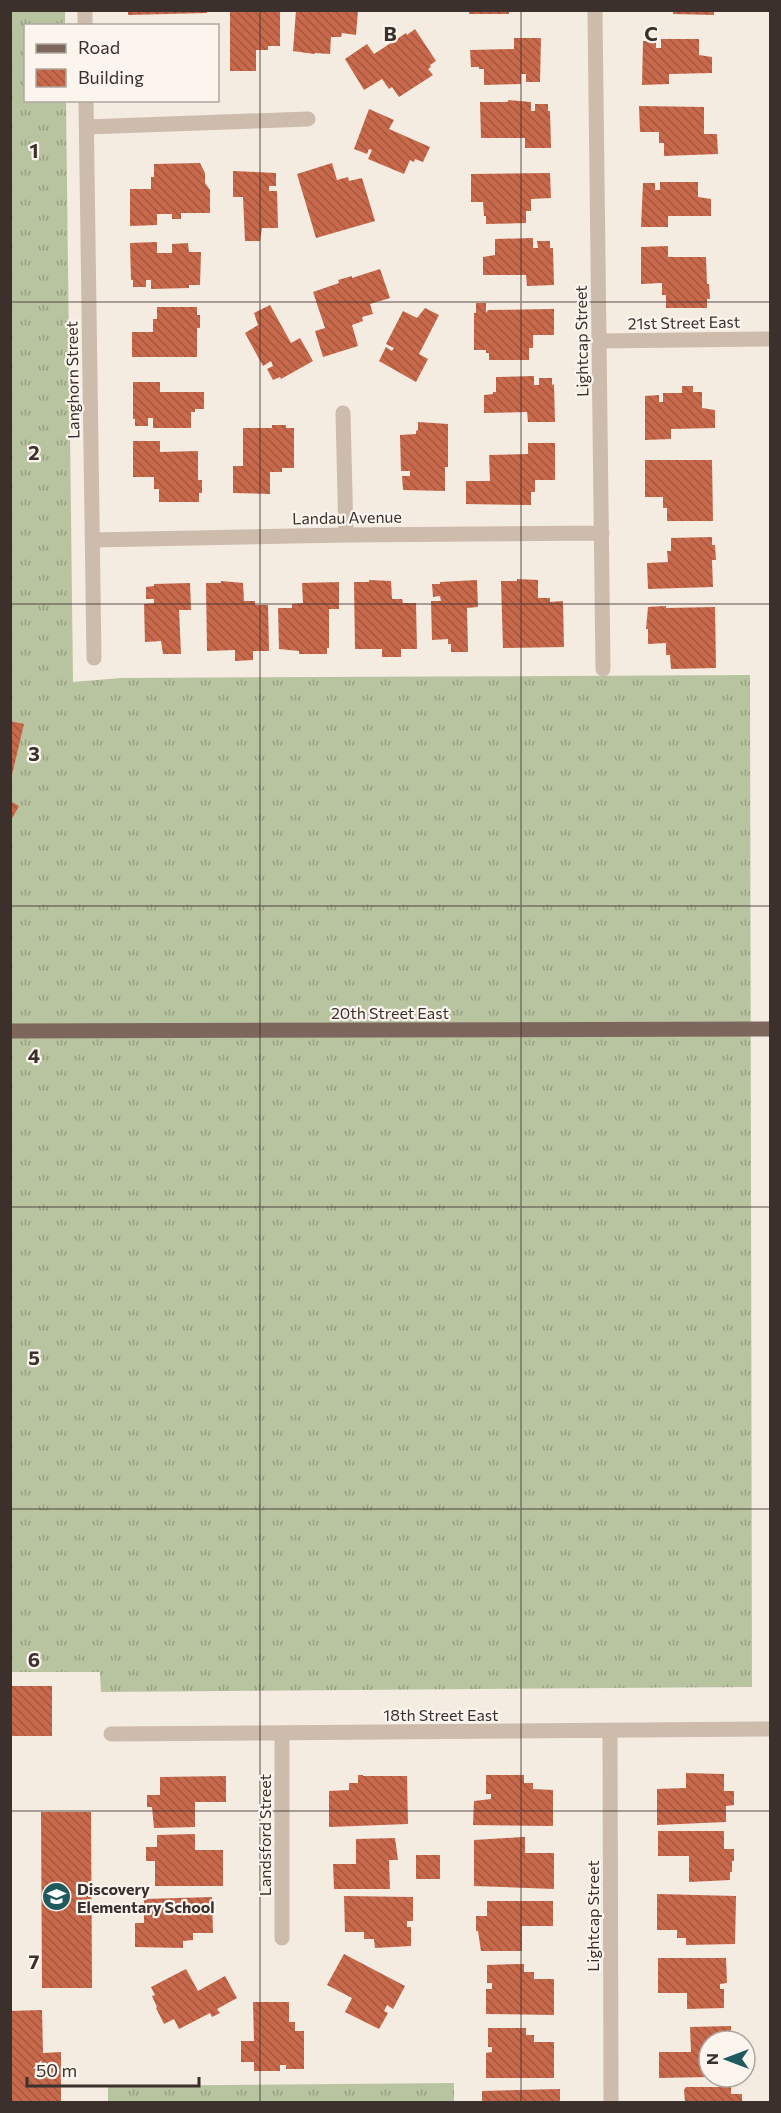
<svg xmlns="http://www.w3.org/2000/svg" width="781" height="2113" viewBox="0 0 781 2113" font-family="Commissioner,sans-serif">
<defs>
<pattern id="grass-tufts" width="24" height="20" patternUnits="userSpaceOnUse" patternTransform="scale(1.5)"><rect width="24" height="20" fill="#b8c4a0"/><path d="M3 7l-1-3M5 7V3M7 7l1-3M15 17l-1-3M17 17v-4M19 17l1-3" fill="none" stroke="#97a083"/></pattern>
<pattern id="building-back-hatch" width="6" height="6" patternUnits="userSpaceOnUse" patternTransform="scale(1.5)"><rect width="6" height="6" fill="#c8694b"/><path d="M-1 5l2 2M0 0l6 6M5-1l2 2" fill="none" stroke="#a4573f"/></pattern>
</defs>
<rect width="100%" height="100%" fill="#f4ebe1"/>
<!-- grass -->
<path fill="url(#grass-tufts)" d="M65,10V25L26,26V100L66,101L73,682L121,678L750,675L752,1687L101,1692L100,1672H11L10,11Z
M454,2083V2102H108V2086Z"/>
<!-- building -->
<path fill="url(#building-back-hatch)" d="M128,10H207V13L128,15Z
M230,10H280V46H268V50H256V71H230Z
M296,10H358L356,35L342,33L341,37H331L330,54L315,53L314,54L293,51Z
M469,10H509V14H469Z
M673,10H714V15L673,14Z
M415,29L436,61L430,65L431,67L428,69L433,75L399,97L392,87L389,89L382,79L364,90L345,59L367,44L374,54L406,33L407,35Z
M514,38H541L540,82H526V74H521V84L484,85V69H479V67H471L470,50L514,49Z
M661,39H699V55L712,57V73L669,74V84L642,85L643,41H656V48H661Z
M508,100L531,102V111H535V104H548V111H550L551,148H525V138H481L480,102H508Z
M639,106L704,107V134H717L718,154L664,156V143H659V132H640Z
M369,109L394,120L389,129L430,147L423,162L415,159L414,162L410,160L404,174L368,159L372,150L369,149L367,154L354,149Z
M200,163L205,173V183L210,190V213H181V219H172V214H157V225L130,226V189H151V177H154V164Z
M332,163L337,180L348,177L349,181L362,178L375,221L316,238L297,174Z
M233,171L276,173V186H269V191H277L278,228H262L260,241H245L243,197H233Z
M550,173L551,198L531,199V211H526V223L486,224V216H484L483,202H471V174Z
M660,182H698V197L711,199V216H668V227H641L643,183H655V190H660Z
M533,238V248H538L537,241H550V248H553L554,285L527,286L526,275H483V257L495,255V239Z
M157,242V253H172V244L188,243L189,252H201L200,285H189V288L151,289V280H146V287H133V280H131L130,243Z
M668,246V257H706L707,284H709L710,299H707V308H666V295H662V283L641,284V247Z
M380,269L390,298L370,304L373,314L362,317L363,321L352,325L358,346L323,357L315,331L325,328L313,292L339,283L338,280L352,276V278Z
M476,303H486V313L488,310L554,309V335H533V348H529V360H489V353H486V350H474V313H476Z
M270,305L291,343L300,338L313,361L281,379L280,377L273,380L267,369L273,366L271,361L263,366L245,333L258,325L254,313Z
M157,307H197V315H200V328H197V357H132V332H153V319H157Z
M425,308L439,315L419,354L428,359L416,382L379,361L386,347L392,351L394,348L386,344L403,311L417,318Z
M534,376V385H539V378H552V385L554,384L555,422H528L527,412L484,413V395L493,394V392H496V377Z
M133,382H160V392H204V409H195V412H191V428H153V418H148V426H135V419H133Z
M682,386H693V392H702V408L715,410V428L671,429V439L645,440V396L659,395V402H663V393H682Z
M418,422L448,424V467H445V491L403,490L402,476H410V471H401L400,435L416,434V431L418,430Z
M272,425H286V428H294V468H282V472H270V494L233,493V466H243V428H272Z
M133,441H160V452L198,451V480H202V493H199V502H159V489H154V477H133Z
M528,443H555V480H535V492H531V505L466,504V481H490L489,455L528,454Z
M645,460H712L713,521H667V508H663V497H645Z
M712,537V545H715L716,560H712L713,587L648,589L647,563L668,562L667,551H671V538Z
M517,579L538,580V598H550V602L563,601L564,647L503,648L501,581H517Z
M369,580L391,581L392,599H402L403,603H416L417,649H401V657H382V649H355L354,582H369Z
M477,580L478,607L467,608L468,652H451V644H448V639L432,640L431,601H441L440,596L433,597L432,584H440V582Z
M221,581L243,583L244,601H255V605H268L269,651H253V660L235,661V650L207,651L206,583H221Z
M339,582V609H329V648H327V654H299V651L279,649L278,608H292V604L303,603L302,583Z
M190,583L191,610H179L181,654H163L161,641L145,642L144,604L154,603V599H146V587L154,586V584Z
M666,606V608L715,607L716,668L671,669L670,655H666V643L648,644V629H646L648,607Z
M10,721L24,724L11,779H10Z
M10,801L19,806L10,822Z
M10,1686H52V1736H10Z
M686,1773L724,1774V1791H734V1805L726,1806V1822L657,1825V1789L686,1788Z
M358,1775H363V1776H407L408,1824L329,1827V1791L349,1790V1783H358Z
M486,1775H524V1783H533V1789L553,1790V1826L473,1825L474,1801L491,1799V1794H486Z
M226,1776V1802H195V1827L154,1828L152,1807H147V1795H160V1777Z
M41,1812H91L92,1988H42Z
M658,1831H724V1849H734V1861H732V1872H730V1880L689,1882V1856H658Z
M195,1834V1850H223V1886H155V1861H146V1847H157V1835Z
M522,1837H525V1853H554V1889L474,1886V1840Z
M395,1838L398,1860H389L390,1889H334L333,1864H356V1839Z
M416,1855H440V1879H416Z
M657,1894L736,1896L735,1944L686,1945V1938H677V1930H657Z
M344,1896L413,1897V1921H407V1927H411V1946L375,1948L374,1939H364V1932H345Z
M212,1897L213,1933H193V1940L183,1941V1948L135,1947V1923H144V1899Z
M487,1901H553V1926H522V1951H481L478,1931H476V1916H487Z
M344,1954L405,1986L393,2009L387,2005L384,2011L388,2013L379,2029L345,2012L352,1998L327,1985Z
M658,1958H726L727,1983L720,1984V1989H724V2008L687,2009V1993H658Z
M519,1964H524V1972H534V1979H554V2015L486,2014V1989H492V1983H487V1965Z
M186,1969L198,1991L225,1976L237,1998L217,2009L220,2013L212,2017L210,2013L179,2029L174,2019L164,2024L156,2008L157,2007L152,1996L155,1995L151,1987Z
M253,2002H289V2022H295V2031H304V2069H286V2065H280V2071H254V2062H241V2041H254Z
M42,2010L43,2053L61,2052V2102H10V2011Z
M731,2026V2035H734V2041H709V2077L659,2078V2052H691L690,2027Z
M488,2028H526V2035H534V2042H554V2078H486V2053L492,2052V2047H488Z
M686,2087H731V2094H742V2102H685L684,2090Z
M560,2089V2102H482V2091Z"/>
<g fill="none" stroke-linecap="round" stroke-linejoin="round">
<!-- minor -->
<path stroke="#cdbbac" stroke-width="15" d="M85,10V26
M595,13L603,669
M86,100L94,658
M86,127L308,119
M599,341L770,339
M343,413L346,535
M93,540L346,535L602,533
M610,1730L611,2102
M282,1733V1938
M111,1734L770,1729"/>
<!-- major -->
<path stroke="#7d675c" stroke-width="15" d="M10,1031L770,1029"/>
</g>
<!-- grid -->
<path fill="none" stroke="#3b302b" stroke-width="1.5" stroke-opacity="0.55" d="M260,10V2102M521,10V2102M10,302H770M10,604H770M10,906H770M10,1207H770M10,1509H770M10,1811H770"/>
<!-- icons -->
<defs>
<symbol id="school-disc" viewBox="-11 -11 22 22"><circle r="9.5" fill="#1f5a5e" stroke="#fbf5ee"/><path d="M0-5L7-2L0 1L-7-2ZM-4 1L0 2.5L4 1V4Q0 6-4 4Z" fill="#fff"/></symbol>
</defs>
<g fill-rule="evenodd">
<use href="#school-disc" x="40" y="1880" width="33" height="33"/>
</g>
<g text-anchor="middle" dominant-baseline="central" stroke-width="4.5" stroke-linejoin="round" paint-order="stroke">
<!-- street labels -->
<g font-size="16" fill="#3b302b" stroke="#fbf5ee">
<text transform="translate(684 322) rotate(-1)">21st Street East</text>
<text transform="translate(581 341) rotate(-91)">Lightcap Street</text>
<text transform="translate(72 380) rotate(-91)">Langhorn Street</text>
<text transform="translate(347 517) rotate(-1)">Landau Avenue</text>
<text x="390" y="1012">20th Street East</text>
<text x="441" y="1714">18th Street East</text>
<text transform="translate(264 1835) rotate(-90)">Landsford Street</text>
<text transform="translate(592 1916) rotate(-90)">Lightcap Street</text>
</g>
<!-- poi labels -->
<g font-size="16" font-weight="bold" fill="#3b302b" stroke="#fbf5ee" text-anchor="start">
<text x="77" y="1888">Discovery<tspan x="77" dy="18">Elementary School</tspan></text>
</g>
</g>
<g font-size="20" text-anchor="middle" font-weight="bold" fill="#3b302b" stroke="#fbf5ee" stroke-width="4.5" stroke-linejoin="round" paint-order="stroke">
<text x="390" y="41">B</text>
<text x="651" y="41">C</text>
<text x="34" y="158">1</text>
<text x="34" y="460">2</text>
<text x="34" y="761">3</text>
<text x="34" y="1063">4</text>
<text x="34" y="1365">5</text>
<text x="34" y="1667">6</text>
<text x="34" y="1969">7</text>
</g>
<!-- border -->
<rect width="781" height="2113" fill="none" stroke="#3b302b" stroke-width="24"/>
<!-- legend -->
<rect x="24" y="24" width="195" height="78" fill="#fbf5ee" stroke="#aea6a0" stroke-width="1.5"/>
<rect x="36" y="44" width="30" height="9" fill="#7d675c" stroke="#aea6a0" stroke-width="1.5"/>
<text x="78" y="54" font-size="18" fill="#3b302b">Road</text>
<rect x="36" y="69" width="30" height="18" fill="url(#building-back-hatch)" stroke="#aea6a0" stroke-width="1.5"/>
<text x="78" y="84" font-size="18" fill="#3b302b">Building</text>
<!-- north arrow -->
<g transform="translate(727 2059) rotate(270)"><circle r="28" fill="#fbf5ee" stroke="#aea6a0" stroke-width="1.5"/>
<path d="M0-4.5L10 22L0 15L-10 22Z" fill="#1f5a5e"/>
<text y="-9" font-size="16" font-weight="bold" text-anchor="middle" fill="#3b302b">N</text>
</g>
<!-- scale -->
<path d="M27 2077v9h172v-9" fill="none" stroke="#3b302b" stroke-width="3"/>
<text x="36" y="2077" font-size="18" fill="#3b302b" stroke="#fbf5ee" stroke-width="4.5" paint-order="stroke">50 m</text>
</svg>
